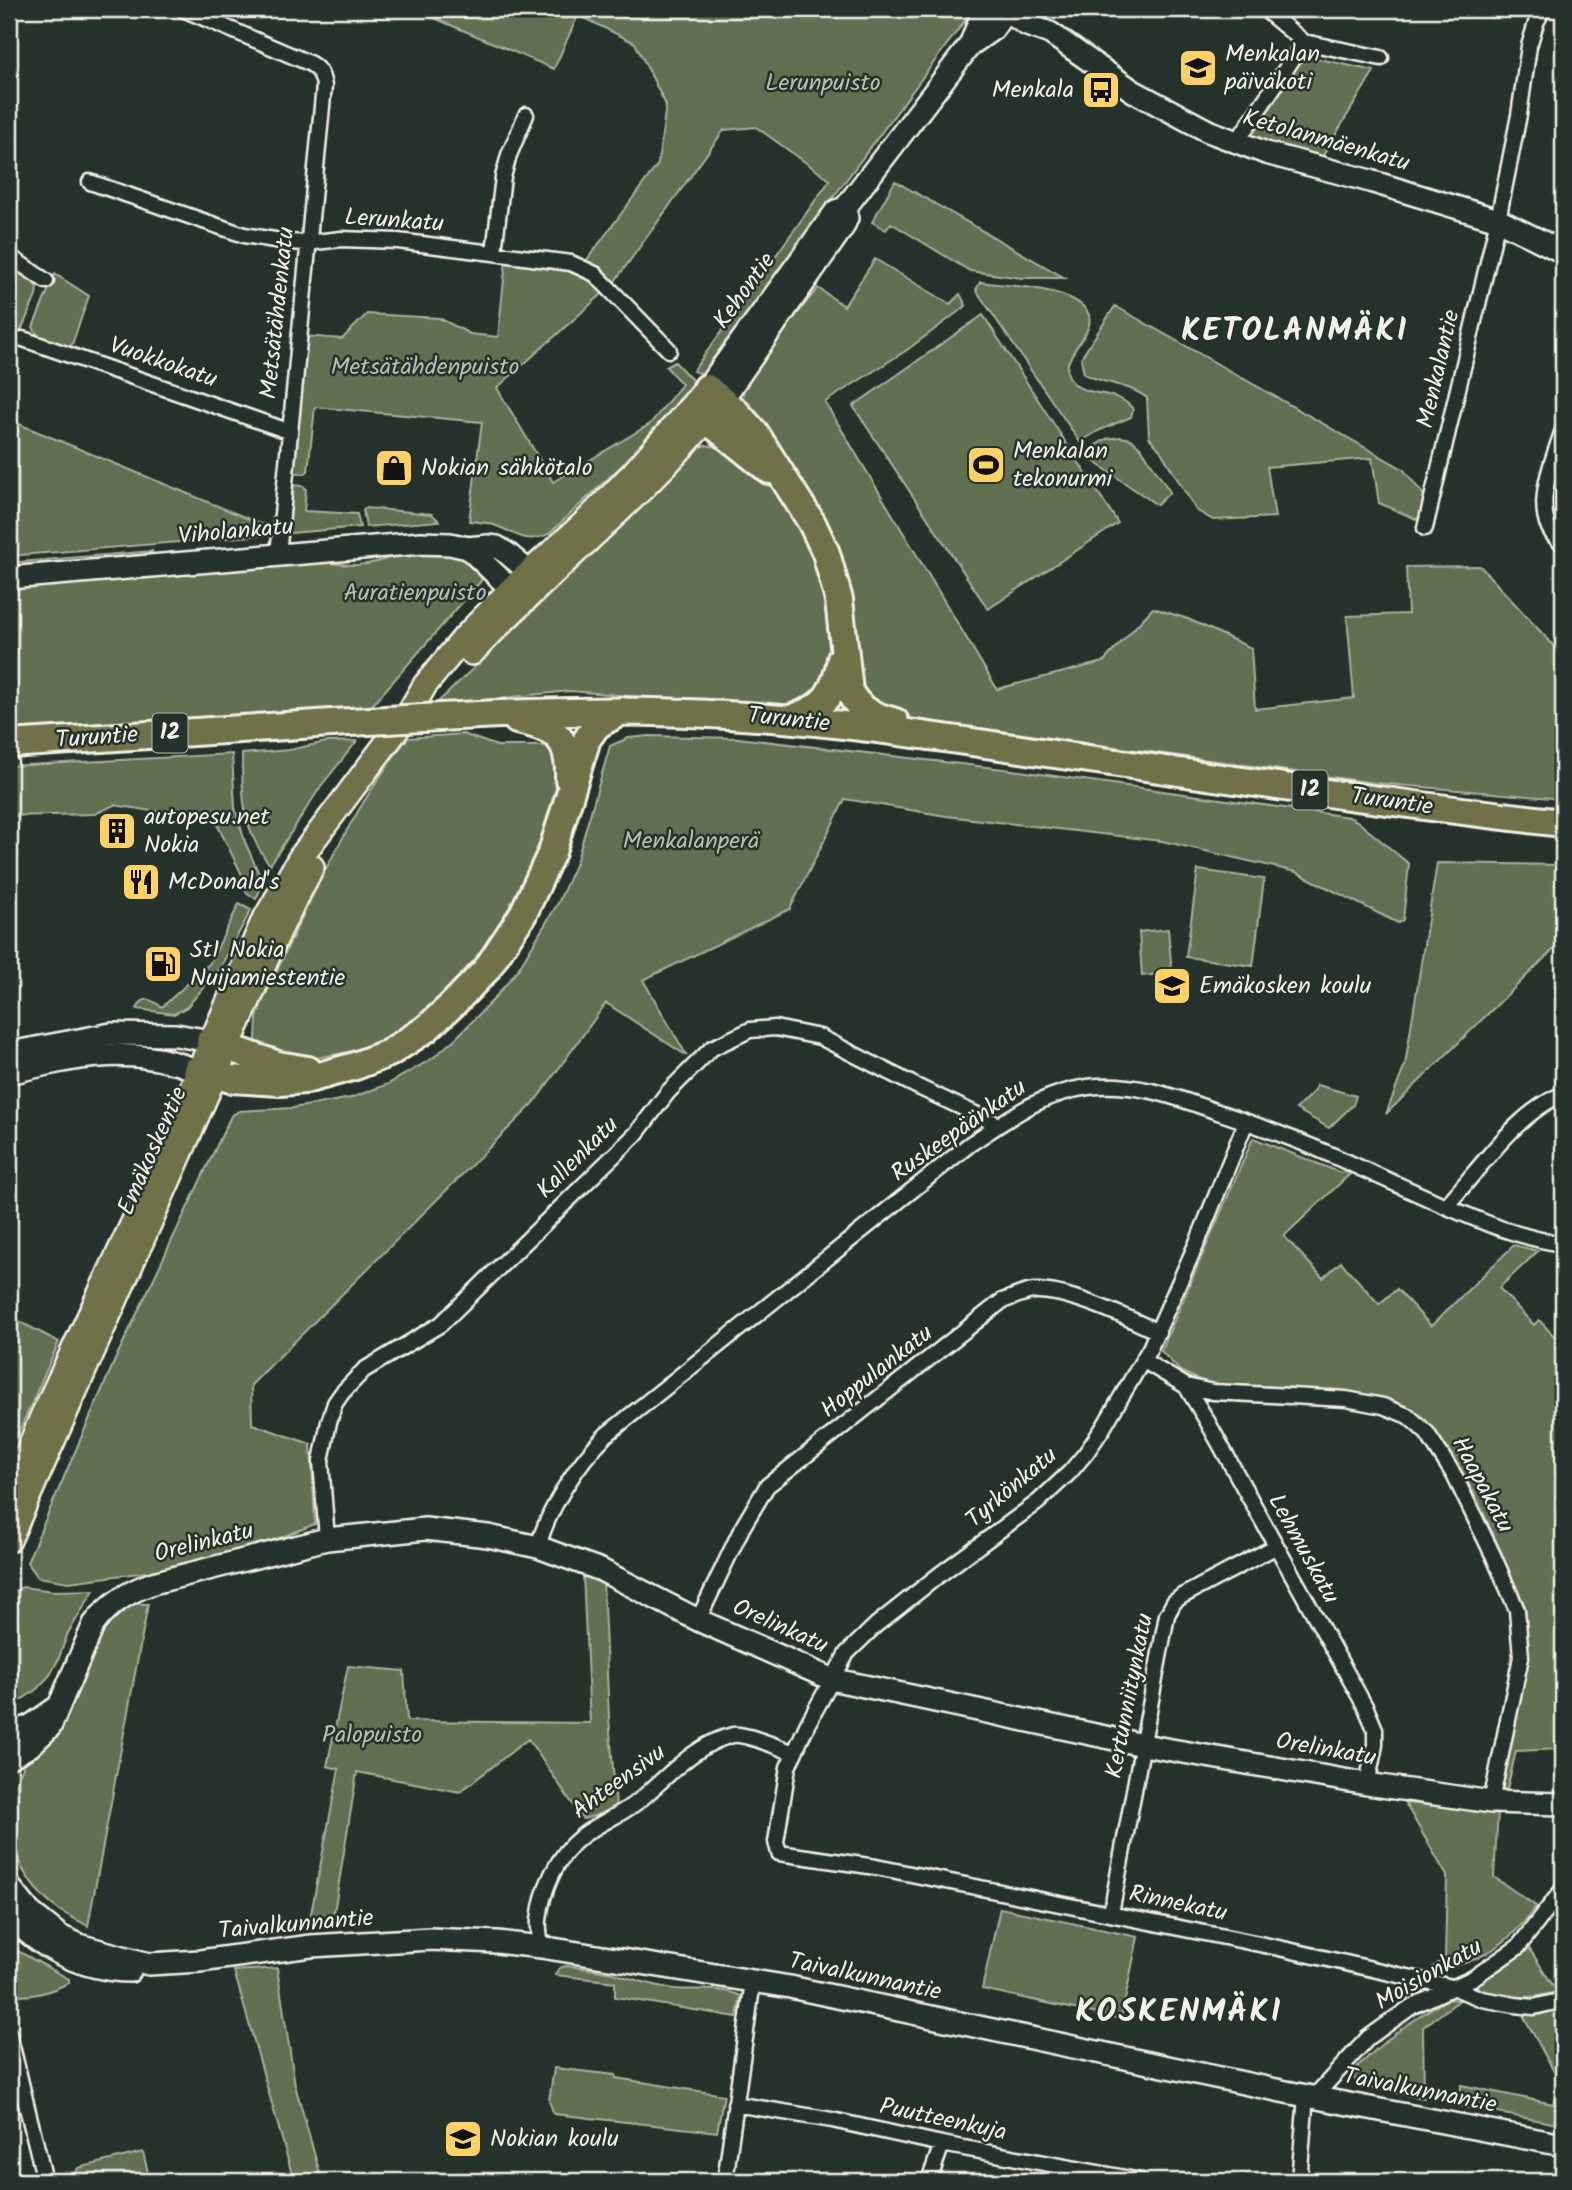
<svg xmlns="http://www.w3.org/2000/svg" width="1572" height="2190" viewBox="0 0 1572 2190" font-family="Kalam,sans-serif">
<rect width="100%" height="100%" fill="#26332d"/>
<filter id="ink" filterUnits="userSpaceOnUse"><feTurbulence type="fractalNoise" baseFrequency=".0143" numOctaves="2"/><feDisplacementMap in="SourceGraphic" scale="14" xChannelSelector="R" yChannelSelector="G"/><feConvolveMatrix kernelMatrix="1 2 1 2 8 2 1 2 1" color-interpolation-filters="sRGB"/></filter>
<g filter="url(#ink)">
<!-- green -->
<path fill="#617051" stroke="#aab09c" stroke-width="2" d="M413,9H970L969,15L703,372L699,373L693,371L830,180L756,127L724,130L613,284L586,261L658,164L666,105L635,43L578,15L554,69Z
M1301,55L1374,71L1322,157L1249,136Z
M895,181L1065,278H1022L970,271L891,223L886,230L872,222Z
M875,259L950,304L960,294L966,306L907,350L825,402L997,689L1103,662L1153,608L1188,619L1251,648L1255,709L1354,698L1347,616L1408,614L1406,567L1480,566L1563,656V799L1375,783L878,714L860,690L853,616L744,404L743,393L756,365L818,288L844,306Z
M506,260L568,267L591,277L603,289L601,295L497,388L553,482L650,424L682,384L666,367L675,362L692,380V385L635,453L550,533C526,547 514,531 491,524C484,522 476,522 469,521L482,422L315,407L308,471L304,474L292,472L305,336L342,339L367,314L439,318L470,334L498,337Z
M15,270L33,282L37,288L36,296L9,358V279Z
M55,274L89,296L71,347L38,336L33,327Z
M980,282C1008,286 1071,287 1087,311C1101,333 1054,357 1071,380C1084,399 1115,387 1133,409L1131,417L1098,431L1080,442L976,290Z
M1115,306L1403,469L1426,498L1418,520L1379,503L1372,458L1267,467L1275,517L1213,520L1196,510L1160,450L1149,437L1147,398C1130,384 1104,384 1084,374L1081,358Z
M983,315L1118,523L988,609L853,406Z
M9,420L271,528L269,533L264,535L9,556Z
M1120,437L1131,439L1141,448L1170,492L1157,505L1089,458L1088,450L1106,439Z
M706,445L729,449L763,474L784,498L805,530L830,600L835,664L816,700L782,708L570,691L435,705L606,541L684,457L694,450Z
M290,485L303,486L306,489L304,511L357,514L360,527L291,533L286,530Z
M365,508L432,514L439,521L366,527L363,510Z
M153,551L134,559L9,570V563Z
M403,552L453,555L468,560L482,574L481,581L368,710L9,734V586L311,559C347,567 369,569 403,552Z
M463,734L497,746H556L560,753L558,802L533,871L490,946L459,984L408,1027L385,1040L352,1051L317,1058L295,1059L265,1050L256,1041V1038L257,1018L261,1005C304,913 345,818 408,738Z
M649,736L738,738L1012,770L1349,817L1357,821L1409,864L1403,920L1398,923L1296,872L1162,841L946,816L845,799L790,909L643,980L687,1056L606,1003L533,1104L251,1385L252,1424L311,1444L315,1524L264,1544L147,1572L69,1582L38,1577L27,1562L115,1360L231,1116L239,1111L293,1108L351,1098L388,1084L433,1058L457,1037L493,1000L517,971L558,903L576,863L610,746L628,738Z
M357,741L321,786L270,865C242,830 242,796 242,754L289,750L326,742Z
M232,754L235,808L245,842L263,883L256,899L246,892L244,879L216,822L213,816L200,809L158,812L114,805L95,814L9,816V766Z
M1437,863L1563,865V940L1386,1114L1405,1065Z
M1198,870L1264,879L1253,966L1186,957Z
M239,904L251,910L220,968L187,1007L174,1014L137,1009C143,994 152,1000 162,1007L210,963Z
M1168,929L1172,973L1142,976L1139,932Z
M1317,1085L1356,1096L1353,1105L1329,1128L1296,1109L1314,1091Z
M1253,1138L1339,1172L1351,1173L1284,1236L1323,1278L1341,1262L1379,1304L1397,1289L1431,1326L1514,1245L1538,1251L1499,1288L1534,1325L1539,1320L1554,1336L1563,1327V1749L1516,1751L1507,1789L1499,1790L1527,1656L1525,1607L1476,1496L1435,1433L1382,1401L1322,1390L1208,1384L1180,1371L1161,1351Z
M9,1316L59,1342L9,1454Z
M583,1573L603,1582L609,1718L616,1806L608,1812L583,1819L528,1739L460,1792L357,1772L333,1919L309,1924L339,1769L327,1766L348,1666L404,1671L407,1721L590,1723Z
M22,1587L54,1591L94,1590L68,1633L58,1660L50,1675L35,1691L16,1703L10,1701L9,1695V1603L15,1591Z
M129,1604H148L88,1926C79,1921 68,1916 59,1910C26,1887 3,1843 9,1802C11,1790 18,1778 23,1767L22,1764L53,1739L65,1722L103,1631L114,1617Z
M1405,1803L1498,1812L1494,1877L1536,1906C1514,1939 1475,1970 1433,1967L1445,1958L1447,1876Z
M1000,1908L1138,1937L1121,2019L982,1989Z
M1529,1948L1557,1992C1526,2000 1513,1998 1481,1992L1478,1989V1982L1503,1968Z
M18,1951L69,1979V1983C49,1992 30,1999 9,1994V1959L13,1952Z
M566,1966C582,1968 600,1970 616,1974C635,1980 654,1986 675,1989C697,1991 720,1986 741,1996L737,2017L615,1997V1982L555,1975L559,1968Z
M277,1968L295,2085L322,2181H294L234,1971Z
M1448,1999L1460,2000L1423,2027L1424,2098L1361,2086C1356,2082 1352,2078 1355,2071C1356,2067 1362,2062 1366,2059C1391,2034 1418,2016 1448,1999Z
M1563,2008V2125L1460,2106L1461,2085L1553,2104L1558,2079L1523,2015Z
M554,2068L615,2075L616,2078L724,2095L717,2132L554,2114L549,2101Z
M143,2152L150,2181H76L74,2175L78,2168Z"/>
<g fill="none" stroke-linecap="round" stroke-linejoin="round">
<defs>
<path id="street" d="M183,9L309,63C319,69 322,74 324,86L278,555
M1264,9L1304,42L1381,58
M1236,143L1304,42
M90,182L244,235L287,242L307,243L341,239L398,241L571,263L595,274L669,350
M494,252L503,177L509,155L526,115
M9,256L46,281
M23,339L288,431
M1563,430C1552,463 1527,519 1563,544
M1425,528L1498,220L1519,115L1529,46L1536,23L1543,9
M1246,1122L1199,1238L1150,1348L1103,1428L1086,1453L1070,1472L1038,1502L939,1575L876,1625L847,1653L808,1723L788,1767L776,1842L779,1853L876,1867L1279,1948L1452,1987L1482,1999L1515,2005L1534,2007L1563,2000
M1446,1206C1480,1169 1516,1113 1563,1094
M1144,1361L1186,1386L1206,1419L1366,1708L1375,1729V1745L1367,1784
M1186,1386L1213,1392L1346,1399L1383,1406L1408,1416L1427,1433L1454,1475L1493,1555L1517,1610L1521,1657L1491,1802
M327,1539L321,1461L329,1422L335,1403L342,1393L364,1370L441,1324L636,1134L668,1092L712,1048L750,1030L775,1028L820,1037L916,1086L999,1125
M538,1547C548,1509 578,1462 606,1435L970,1144C1010,1118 1039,1094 1088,1087C1131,1081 1173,1096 1212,1110C1254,1124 1296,1139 1336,1157C1372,1173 1407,1189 1443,1205C1482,1222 1520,1238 1563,1244
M698,1620L742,1528L767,1486L1002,1301C1012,1298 1023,1292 1034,1291C1066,1289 1127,1317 1158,1332
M1111,1913L1167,1615L1174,1602L1182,1596L1275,1547
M9,1939L25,1918
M541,1947C540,1938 538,1929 539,1920C542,1890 557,1855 582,1836C601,1822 623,1814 641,1799C668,1776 697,1743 733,1735C744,1733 781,1748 794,1753
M9,2034L45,2181
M1314,2097L1368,2038L1411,2007L1473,1978L1518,1947L1563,1889
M735,2104L832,2120L942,2144L1141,2181
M725,2181L753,1981
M929,2181L942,2144
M1299,2181L1306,2096"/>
<path id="secondary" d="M1003,9L1027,25L1050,33L1133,91L1208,131L1266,153L1370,181L1498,220L1563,252
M970,45L980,20L988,9
M707,388L836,211L845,208L970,45L993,29L1007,9
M722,400L843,227L847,218L845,208
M468,548L511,589L524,598
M9,578L421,543L450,544L468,548L488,546L497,547L508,554L541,582
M9,1053L111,1034L176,1035L210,1041
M9,1073C78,1056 129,1045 197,1070
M9,1732L29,1727L56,1708
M9,1758L30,1746L50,1727L94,1624C110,1603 128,1592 153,1583L327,1539L425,1529L488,1536L538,1547L601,1570L698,1620L831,1679L1143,1745L1367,1784L1491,1802L1563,1804
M9,1886L30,1912L60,1936L82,1946L149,1964L200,1961L311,1946L430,1939L497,1942L541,1947L790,1987L1286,2092L1563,2145
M9,1913C37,1949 85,1970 130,1971"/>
<path id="primary" d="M472,653C551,568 644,498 717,407
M9,1497L42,1417L138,1212L262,924L300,858L407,716L425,685L464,638L511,589L585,522L633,473L707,388
M9,1540L280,929L312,867"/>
<path id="highway" d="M707,388L736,412L755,433L812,523L826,553L839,600L849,691C859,711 874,716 895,722
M690,410L707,420L769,470
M459,716C549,711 638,709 727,715C837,721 946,738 1054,754C1224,778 1393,804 1563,823
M790,719C824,708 835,694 841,659
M517,720C556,728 570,737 569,779
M9,744L332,723
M210,1041L278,1065L308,1070
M197,1070L231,1079L280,1082L305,1080L355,1066L389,1053L426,1029L452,1005L486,970L523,914L552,852L587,739L597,725L622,711"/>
</defs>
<!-- street casing -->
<use href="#street" stroke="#f4f1e8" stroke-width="19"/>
<!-- secondary casing -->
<use href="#secondary" stroke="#f4f1e8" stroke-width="26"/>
<!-- primary casing -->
<use href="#primary" stroke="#f4f1e8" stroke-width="28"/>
<!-- highway casing -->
<use href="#highway" stroke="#f4f1e8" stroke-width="32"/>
<!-- street -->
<use href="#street" stroke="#26332d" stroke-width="14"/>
<!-- secondary -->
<use href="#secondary" stroke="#26332d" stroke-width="21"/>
<!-- primary -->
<use href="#primary" stroke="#70704a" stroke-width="23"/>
<!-- highway -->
<use href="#highway" stroke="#70704a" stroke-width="26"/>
<defs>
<path id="highway-bridge" d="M332,723L459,716"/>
</defs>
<!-- highway-bridge casing -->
<use href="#highway-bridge" stroke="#f4f1e8" stroke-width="32" stroke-linecap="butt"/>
<!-- highway-bridge -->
<use href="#highway-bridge" stroke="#70704a" stroke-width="26"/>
</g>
</g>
<!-- icons -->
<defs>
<symbol id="school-square" viewBox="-11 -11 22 22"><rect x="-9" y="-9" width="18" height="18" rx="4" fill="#ffd166" stroke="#26332d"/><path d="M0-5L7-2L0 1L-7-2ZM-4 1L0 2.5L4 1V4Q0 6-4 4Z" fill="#111"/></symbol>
<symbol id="bus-square" viewBox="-11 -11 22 22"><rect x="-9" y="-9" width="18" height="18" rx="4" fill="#ffd166" stroke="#26332d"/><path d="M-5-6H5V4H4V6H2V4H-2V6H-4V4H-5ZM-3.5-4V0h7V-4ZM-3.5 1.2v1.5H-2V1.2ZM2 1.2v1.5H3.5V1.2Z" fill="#111"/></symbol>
<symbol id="stadium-square" viewBox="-11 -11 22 22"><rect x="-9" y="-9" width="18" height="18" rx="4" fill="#ffd166" stroke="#26332d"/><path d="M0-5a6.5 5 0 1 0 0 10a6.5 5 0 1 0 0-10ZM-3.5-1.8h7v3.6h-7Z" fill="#111"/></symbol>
<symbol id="shop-square" viewBox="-11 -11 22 22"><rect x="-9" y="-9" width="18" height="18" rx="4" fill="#ffd166" stroke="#26332d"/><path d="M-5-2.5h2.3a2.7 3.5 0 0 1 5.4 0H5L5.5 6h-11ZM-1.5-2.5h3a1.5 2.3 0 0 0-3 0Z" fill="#111"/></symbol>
<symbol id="building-square" viewBox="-11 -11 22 22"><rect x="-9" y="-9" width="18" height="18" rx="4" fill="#ffd166" stroke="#26332d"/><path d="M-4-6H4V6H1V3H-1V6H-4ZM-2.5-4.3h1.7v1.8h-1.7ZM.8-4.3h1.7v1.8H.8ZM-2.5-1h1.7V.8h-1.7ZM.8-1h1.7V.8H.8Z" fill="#111"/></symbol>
<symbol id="restaurant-square" viewBox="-11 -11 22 22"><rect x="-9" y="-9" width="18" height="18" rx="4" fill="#ffd166" stroke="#26332d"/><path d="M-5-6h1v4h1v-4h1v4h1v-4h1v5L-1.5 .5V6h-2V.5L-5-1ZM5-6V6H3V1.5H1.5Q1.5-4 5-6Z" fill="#111"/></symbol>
<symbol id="fuel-square" viewBox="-11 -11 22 22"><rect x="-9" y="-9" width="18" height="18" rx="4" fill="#ffd166" stroke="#26332d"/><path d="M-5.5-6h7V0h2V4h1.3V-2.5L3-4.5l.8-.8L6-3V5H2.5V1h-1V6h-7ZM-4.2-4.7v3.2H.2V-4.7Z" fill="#111"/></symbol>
</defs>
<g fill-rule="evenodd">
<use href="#school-square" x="1176" y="46" width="44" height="44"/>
<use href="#bus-square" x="1079" y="68" width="44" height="44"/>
<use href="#stadium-square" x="964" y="443" width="44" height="44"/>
<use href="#shop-square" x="372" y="446" width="44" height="44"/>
<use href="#building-square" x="95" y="809" width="44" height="44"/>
<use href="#restaurant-square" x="119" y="860" width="44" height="44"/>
<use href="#fuel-square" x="141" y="942" width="44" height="44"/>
<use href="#school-square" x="1150" y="964" width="44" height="44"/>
<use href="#school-square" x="441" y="2117" width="44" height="44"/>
</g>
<g text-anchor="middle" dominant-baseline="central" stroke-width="5" stroke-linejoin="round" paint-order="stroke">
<!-- shield labels -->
<g fill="#26332d" stroke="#b6b8b0" stroke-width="2">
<rect x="152.5" y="713.5" width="35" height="39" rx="5"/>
<rect x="1292.5" y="770.5" width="35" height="39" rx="5"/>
</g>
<g font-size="23" font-weight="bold" fill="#f4f1e8">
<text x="170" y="733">12</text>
<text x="1310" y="790">12</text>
</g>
<!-- poi labels -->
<g font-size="24" fill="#f4f1e8" stroke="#26332d" text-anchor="start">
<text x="1225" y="54">Menkalan<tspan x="1225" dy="28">päiväkoti</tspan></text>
<text x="1074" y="90" text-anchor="end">Menkala</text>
<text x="1013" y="451">Menkalan<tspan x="1013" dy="28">tekonurmi</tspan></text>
<text x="421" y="468">Nokian sähkötalo</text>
<text x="144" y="817">autopesu.net<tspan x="144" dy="28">Nokia</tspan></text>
<text x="168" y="882">McDonald's</text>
<text x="190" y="950">St1 Nokia<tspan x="190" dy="28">Nuijamiestentie</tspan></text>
<text x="1199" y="986">Emäkosken koulu</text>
<text x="490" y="2139">Nokian koulu</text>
</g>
<!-- park labels -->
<g font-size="24" fill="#b9bdac" stroke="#26332d">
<text x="823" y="83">Lerunpuisto</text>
<text x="425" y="367">Metsätähdenpuisto</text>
<text x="415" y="593">Auratienpuisto</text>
<text x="691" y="841">Menkalanperä</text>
<text x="372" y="1735">Palopuisto</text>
</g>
<!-- street labels -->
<g font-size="24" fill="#f4f1e8" stroke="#26332d">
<text transform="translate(1326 141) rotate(16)">Ketolanmäenkatu</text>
<text transform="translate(394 221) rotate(4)">Lerunkatu</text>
<text transform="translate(745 291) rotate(-54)">Kehontie</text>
<text transform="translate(278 313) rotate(-84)">Metsätähdenkatu</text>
<text transform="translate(163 363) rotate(19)">Vuokkokatu</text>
<text transform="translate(1439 369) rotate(-77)">Menkalantie</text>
<text transform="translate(236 532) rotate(-5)">Viholankatu</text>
<text transform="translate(789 720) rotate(6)">Turuntie</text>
<text transform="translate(97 738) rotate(-4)">Turuntie</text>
<text transform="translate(1392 802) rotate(8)">Turuntie</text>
<text transform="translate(959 1131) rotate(-35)">Ruskeepäänkatu</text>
<text transform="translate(153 1151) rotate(-66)">Emäkoskentie</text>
<text transform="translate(578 1158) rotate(-45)">Kallenkatu</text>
<text transform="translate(877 1372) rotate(-38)">Hoppulankatu</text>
<text transform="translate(1482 1485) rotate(62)">Haapakatu</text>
<text transform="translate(1012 1488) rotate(-40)">Tyrkönkatu</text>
<text transform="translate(204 1543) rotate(-14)">Orelinkatu</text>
<text transform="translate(1303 1549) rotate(61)">Lehmuskatu</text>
<text transform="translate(780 1627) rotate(24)">Orelinkatu</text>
<text transform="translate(1130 1696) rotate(-79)">Kertunniitynkatu</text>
<text transform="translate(1326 1750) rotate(10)">Orelinkatu</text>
<text transform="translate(619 1782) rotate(-36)">Ahteensivu</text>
<text transform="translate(1178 1904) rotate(12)">Rinnekatu</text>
<text transform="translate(296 1925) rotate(-5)">Taivalkunnantie</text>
<text transform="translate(1429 1975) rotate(-30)">Moisionkatu</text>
<text transform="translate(865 1977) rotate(12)">Taivalkunnantie</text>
<text transform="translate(1420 2091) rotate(11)">Taivalkunnantie</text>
<text transform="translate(943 2120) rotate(12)">Puutteenkuja</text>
</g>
<!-- district labels -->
<g font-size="32" font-weight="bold" letter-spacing="2" fill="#f4f1e8" stroke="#26332d">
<text x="1295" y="331">KETOLANMÄKI</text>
<text x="1179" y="2012">KOSKENMÄKI</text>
</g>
</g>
<!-- margin -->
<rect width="1572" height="2190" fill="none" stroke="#26332d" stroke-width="35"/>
<rect x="18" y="18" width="1537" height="2155" fill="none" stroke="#f4f1e8" stroke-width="2.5" filter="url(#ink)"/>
</svg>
